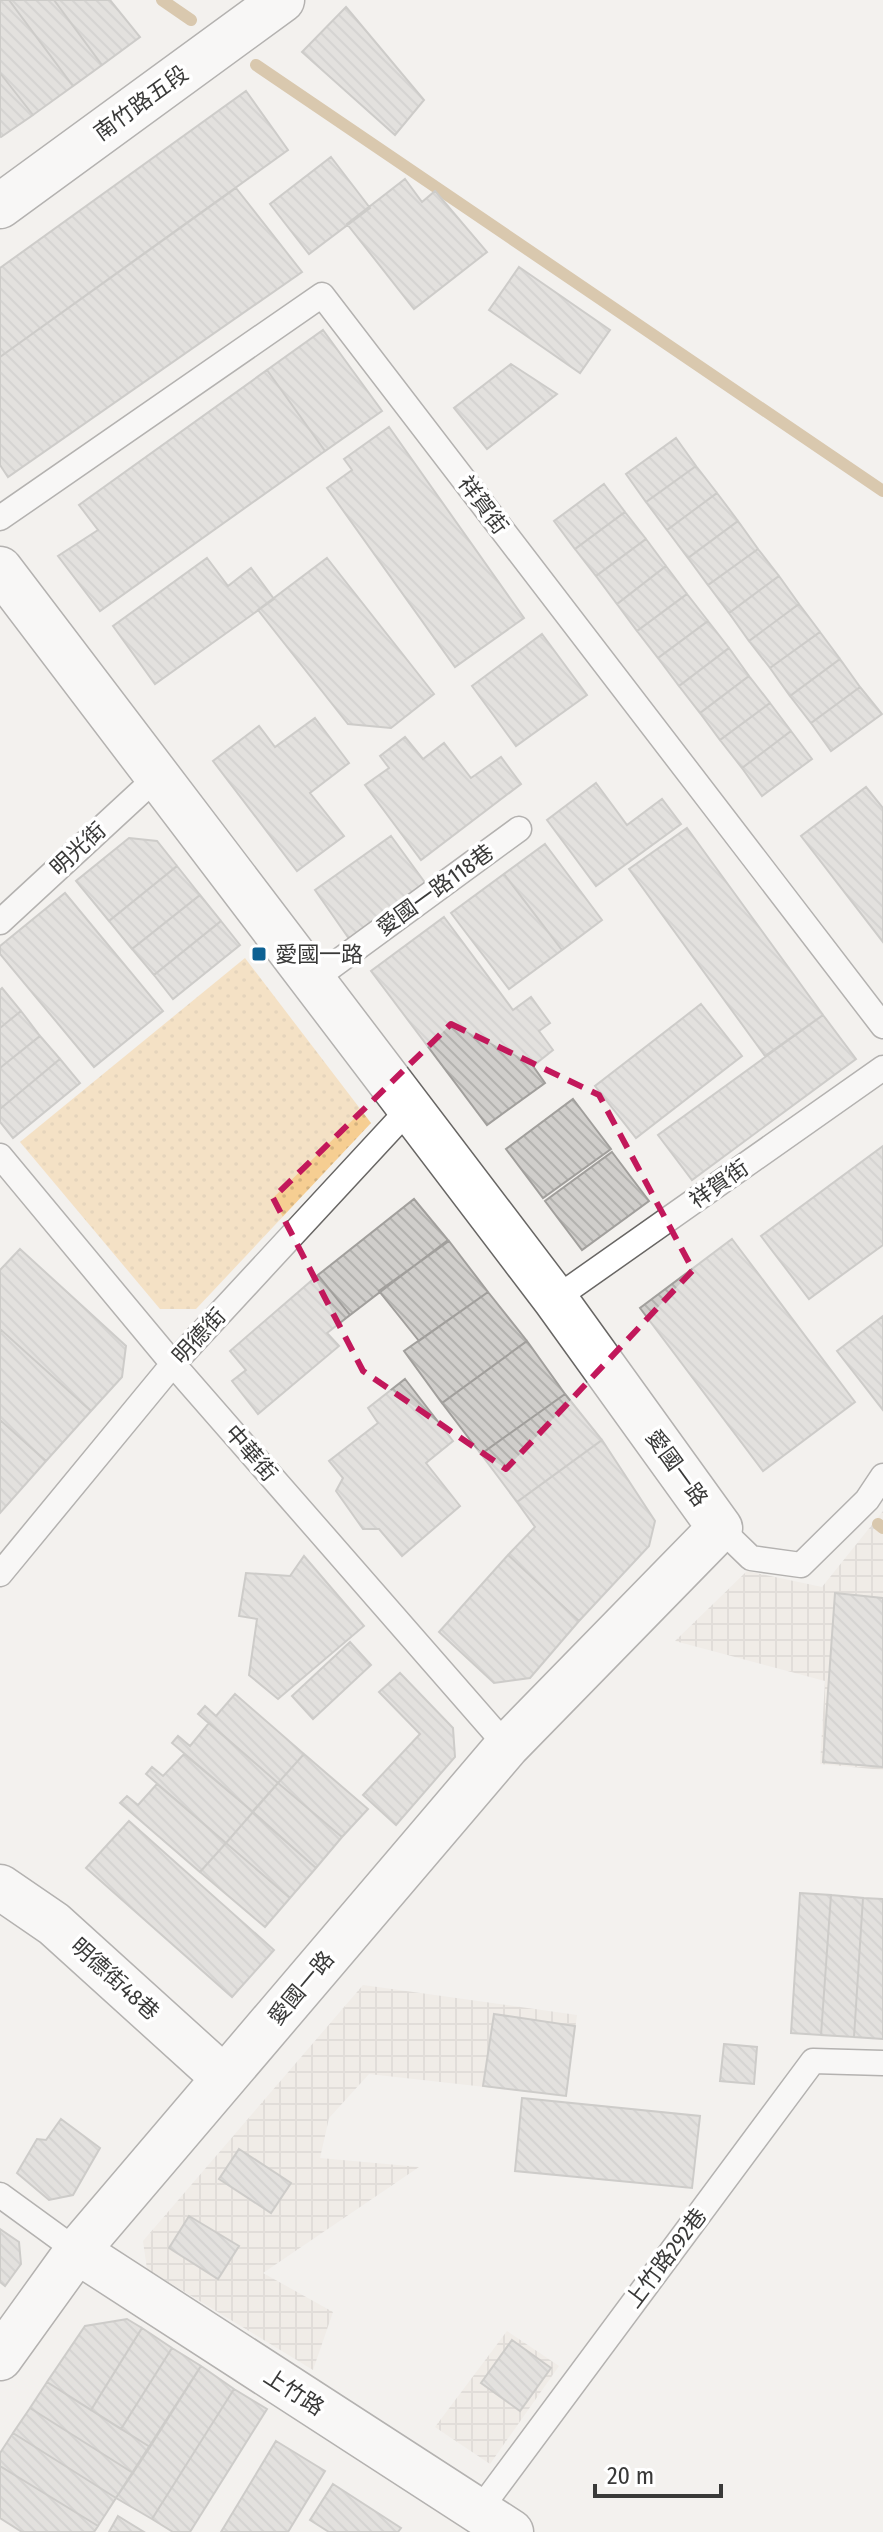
<svg xmlns="http://www.w3.org/2000/svg" width="883" height="2532" viewBox="0 0 883 2532" font-family="'Fira Sans Condensed','Noto Sans TC',sans-serif">
<defs>
<pattern id="industrial-grid" width="8" height="8" patternUnits="userSpaceOnUse" patternTransform="scale(2)"><rect width="8" height="8" fill="#ede6dd"/><path d="M0 4h8M4 0v8" fill="none" stroke="#ccc6be"/></pattern>
<pattern id="grass-dots" width="8" height="8" patternUnits="userSpaceOnUse" patternTransform="scale(2)"><rect width="8" height="8" fill="#f6ce92"/><path d="M2 2h.1M6 6h.1" fill="none" stroke="#d4b27f" stroke-width="1.8" stroke-linecap="round"/></pattern>
<pattern id="building-back-hatch" width="6" height="6" patternUnits="userSpaceOnUse" patternTransform="scale(2)"><rect width="6" height="6" fill="#d0cecb"/><path d="M-1 5l2 2M0 0l6 6M5-1l2 2" fill="none" stroke="#b3b2af"/></pattern>
</defs>
<rect width="100%" height="100%" fill="#f3f1ee"/>
<!-- industrial -->
<path fill="url(#industrial-grid)" d="M883,1511V1770L820,1764L825,1681L675,1641L747,1571L822,1587Z
M363,1985L577,2015L566,2096L369,2074L329,2118L320,2158L419,2167L263,2273L333,2312L313,2370L147,2269L143,2241Z
M507,2331L559,2366L490,2464L435,2427Z"/>
<!-- grass -->
<path fill="url(#grass-dots)" d="M245,958L371,1123L196,1309H160L20,1142Z"/>
<g fill="none" stroke-linecap="round" stroke-linejoin="round">
<!-- stream -->
<path stroke="#ba975f" stroke-width="12" d="M162,0L191,20
M256,65L883,491
M878,1524L883,1528"/>
</g>
<!-- building -->
<path fill="url(#building-back-hatch)" stroke="#a19f9c" stroke-width="2" d="M0,0H9L73,86L33,115L0,73Z
M9,0H54L102,65L73,86Z
M54,0H110L140,37L102,65Z
M346,7L424,100L395,135L302,52Z
M0,73L33,115L1,137L0,136Z
M246,91L288,150L0,357V268Z
M331,157L370,208L309,254L270,204Z
M405,179L422,202L435,191L487,252L414,309L347,224Z
M236,188L302,272L8,477L0,465V357Z
M519,267L610,330L580,373L489,310Z
M323,330L382,411L325,451L267,370Z
M511,364L557,394L487,449L454,408Z
M267,370L325,451L100,611L58,556L98,530L79,505Z
M389,427L524,618L455,667L327,488L352,470L344,459Z
M676,438L696,466L646,502L626,474Z
M696,466L717,493L667,530L646,502Z
M604,484L625,512L575,549L554,521Z
M717,493L738,521L688,558L667,530Z
M625,512L646,539L596,576L575,549Z
M738,521L758,549L708,585L688,558Z
M646,539L666,566L617,604L596,576Z
M758,549L779,576L729,613L708,585Z
M207,558L228,586L251,568L274,599L155,684L113,626Z
M327,558L434,694L391,728L348,724L258,610Z
M666,566L687,594L637,631L617,604Z
M779,576L799,604L749,641L729,613Z
M687,594L708,621L658,658L637,631Z
M799,604L820,632L770,668L749,641Z
M708,621L729,648L679,686L658,658Z
M820,632L840,659L790,696L770,668Z
M542,634L587,695L516,746L472,686Z
M729,648L749,676L700,713L679,686Z
M840,659L860,687L811,723L790,696Z
M749,676L770,703L720,740L700,713Z
M860,687L882,714L831,751L811,723Z
M770,703L791,731L742,768L720,740Z
M315,718L349,763L310,793L344,836L297,871L213,761L259,726L275,747Z
M791,731L812,759L762,796L742,768Z
M405,737L423,759L444,743L471,778L501,757L521,784L421,860L365,785L389,768L380,756Z
M596,783L627,825L662,799L681,824L596,886L547,820Z
M866,787L883,808V942L801,836Z
M687,828L823,1015L765,1056L629,869Z
M391,836L426,884L350,940L315,890Z
M129,838L157,841L177,866L109,921L76,881Z
M545,844L602,920L562,950L504,874Z
M177,866L200,895L132,949L109,921Z
M504,874L562,950L509,989L451,913Z
M65,893L163,1011L94,1067L0,954V946Z
M200,895L221,921L154,975L132,949Z
M444,917L513,1010L531,997L550,1023L539,1031L553,1050L533,1066L545,1083L487,1125L371,971Z
M221,921L240,945L173,999L154,975Z
M2,988L21,1011L0,1028V990Z
M701,1004L742,1056L636,1138L595,1086Z
M21,1011L40,1036L0,1068V1028Z
M823,1015L856,1059L692,1180L658,1135Z
M40,1036L60,1059L0,1109V1068Z
M60,1059L80,1083L13,1138L0,1122V1109Z
M573,1099L611,1149L543,1198L506,1149Z
M883,1146V1245L809,1299L761,1236Z
M612,1152L649,1201L582,1250L545,1201Z
M414,1199L448,1240L350,1315L318,1275Z
M732,1239L855,1402L763,1471L640,1308Z
M449,1241L488,1292L419,1341L379,1291Z
M20,1249L126,1346L122,1377L91,1411L0,1329V1270Z
M318,1275L350,1315L327,1333L339,1346L258,1414L232,1381L246,1370L230,1351Z
M488,1292L527,1341L442,1403L404,1351Z
M883,1316V1410L837,1351Z
M0,1329L91,1411L46,1461L0,1420Z
M527,1341L565,1394L481,1454L442,1403Z
M405,1379L453,1441L426,1463L460,1506L402,1556L379,1529H363L336,1491L343,1478L329,1461L378,1423L368,1408Z
M565,1394L602,1440L517,1502L481,1454Z
M0,1420L46,1461L0,1513Z
M602,1440L655,1521L649,1546L579,1621L508,1555L535,1527L517,1502Z
M508,1555L579,1621L530,1678L494,1683L439,1632Z
M304,1556L364,1626L278,1699L249,1675L257,1619L239,1616L246,1573L290,1576Z
M835,1593L883,1598V1767L823,1762Z
M350,1642L371,1665L313,1719L292,1696Z
M400,1673L453,1728L455,1757L396,1825L363,1795L420,1734L379,1692Z
M235,1694L304,1754L278,1783L198,1714L205,1706L216,1716Z
M209,1723L278,1783L253,1812L172,1743L178,1736L190,1746Z
M184,1754L253,1812L226,1843L146,1774L152,1767L163,1776Z
M304,1754L368,1809L342,1837L278,1783Z
M278,1783L342,1837L316,1868L252,1812Z
M157,1784L226,1843L200,1872L120,1803L127,1796L138,1805Z
M253,1812L316,1868L290,1898L226,1843Z
M129,1821L274,1950L232,1997L86,1868Z
M226,1843L290,1898L265,1927L200,1872Z
M800,1893L831,1895L821,2035L791,2033Z
M831,1895L863,1898L854,2037L821,2035Z
M863,1898L883,1899V2039L854,2037Z
M494,2014L575,2026L566,2096L483,2086Z
M724,2044L757,2047L754,2084L720,2081Z
M522,2098L700,2116L692,2188L515,2171Z
M61,2119L100,2148L73,2195L49,2200L17,2173L37,2139L46,2140Z
M239,2149L291,2183L271,2213L219,2179Z
M189,2216L239,2246L218,2279L169,2248Z
M0,2229L19,2242L21,2264L5,2286L0,2282Z
M127,2319L142,2328L91,2410L47,2382L85,2326Z
M142,2328L172,2348L121,2429L91,2410Z
M512,2340L551,2368L520,2411L481,2383Z
M172,2348L201,2366L150,2447L121,2429Z
M201,2366L234,2389L152,2519L116,2498Z
M47,2382L150,2447L133,2473L30,2408Z
M234,2389L267,2409L190,2532H173L152,2519Z
M30,2408L133,2473L116,2498L13,2433Z
M13,2433L116,2498L98,2526L0,2466V2453Z
M276,2441L325,2471L288,2532H221Z
M0,2466L98,2526L94,2532H22L0,2518Z
M333,2484L401,2528L398,2532H329L310,2520Z
M118,2516L144,2532H109Z"/>
<g fill="none" stroke-linecap="round" stroke-linejoin="round">
<defs>
<path id="service" d="M0,518L322,295L883,1026
M0,922L157,777
M313,980L519,829
M0,1156L173,1364L507,1746
M555,1299L883,1068
M720,1528L751,1558L801,1565L867,1500L883,1476
M0,1574L173,1364L410,1108
M0,2195L77,2251
M478,2512L813,2061L883,2063"/>
<path id="minor" d="M0,569L555,1299L720,1528L507,1746L77,2251L0,2358
M0,1887L54,1924L224,2078
M77,2251L511,2532"/>
<path id="tertiary" d="M0,206L282,0"/>
</defs>
<!-- service casing -->
<use href="#service" stroke="#686664" stroke-width="27"/>
<!-- minor casing -->
<use href="#minor" stroke="#686664" stroke-width="47"/>
<!-- tertiary casing -->
<use href="#tertiary" stroke="#686664" stroke-width="47"/>
<!-- service -->
<use href="#service" stroke="#fff" stroke-width="24"/>
<!-- minor -->
<use href="#minor" stroke="#fff" stroke-width="44"/>
<!-- tertiary -->
<use href="#tertiary" stroke="#fff" stroke-width="44"/>
</g>
<!-- marked area -->
<path d="M0 0H883V2532H0ZM451,1024L599,1095L693,1270L506,1469L363,1371L273,1198Z" fill="#f3f1ee" fill-opacity=".55" fill-rule="evenodd"/>
<path fill="none" stroke="#c2185b" stroke-width="6" stroke-dasharray="16 10" stroke-linejoin="round" d="M451,1024L599,1095L693,1270L506,1469L363,1371L273,1198Z"/>
<!-- markers -->
<rect fill="#0d6193" stroke="#fff" stroke-width="3" x="251" y="946" width="16" height="16" rx="4"/>
<g text-anchor="middle" dominant-baseline="central" stroke-width="7" stroke-linejoin="round" paint-order="stroke">
<!-- street labels -->
<g font-size="22" fill="#393938" stroke="#fff">
<text transform="translate(141 103) rotate(-36)">南竹路五段</text>
<text transform="translate(483 505) rotate(53)">祥賀街</text>
<text transform="translate(78 849) rotate(-43)">明光街</text>
<text transform="translate(435 890) rotate(-36)">愛國一路118巷</text>
<text transform="translate(719 1184) rotate(-35)">祥賀街</text>
<text transform="translate(199 1336) rotate(-47)">明德街</text>
<text transform="translate(251 1453) rotate(49)">中華街</text>
<text transform="translate(677 1468) rotate(54)">愛國一路</text>
<text transform="translate(115 1979) rotate(42)">明德街48巷</text>
<text transform="translate(301 1988) rotate(-50)">愛國一路</text>
<text transform="translate(666 2258) rotate(-53)">上竹路292巷</text>
<text transform="translate(294 2392) rotate(33)">上竹路</text>
</g>
<!-- poi labels -->
<g font-size="22" fill="#393938" stroke="#fff" text-anchor="start">
<text x="275" y="954">愛國一路</text>
</g>
</g>
<!-- scale -->
<path d="M595 2484v12h126v-12" fill="none" stroke="#393938" stroke-width="4"/>
<text x="607" y="2484" font-size="24" fill="#393938" stroke="#ffffff" stroke-width="6" paint-order="stroke">20 m</text>
</svg>
